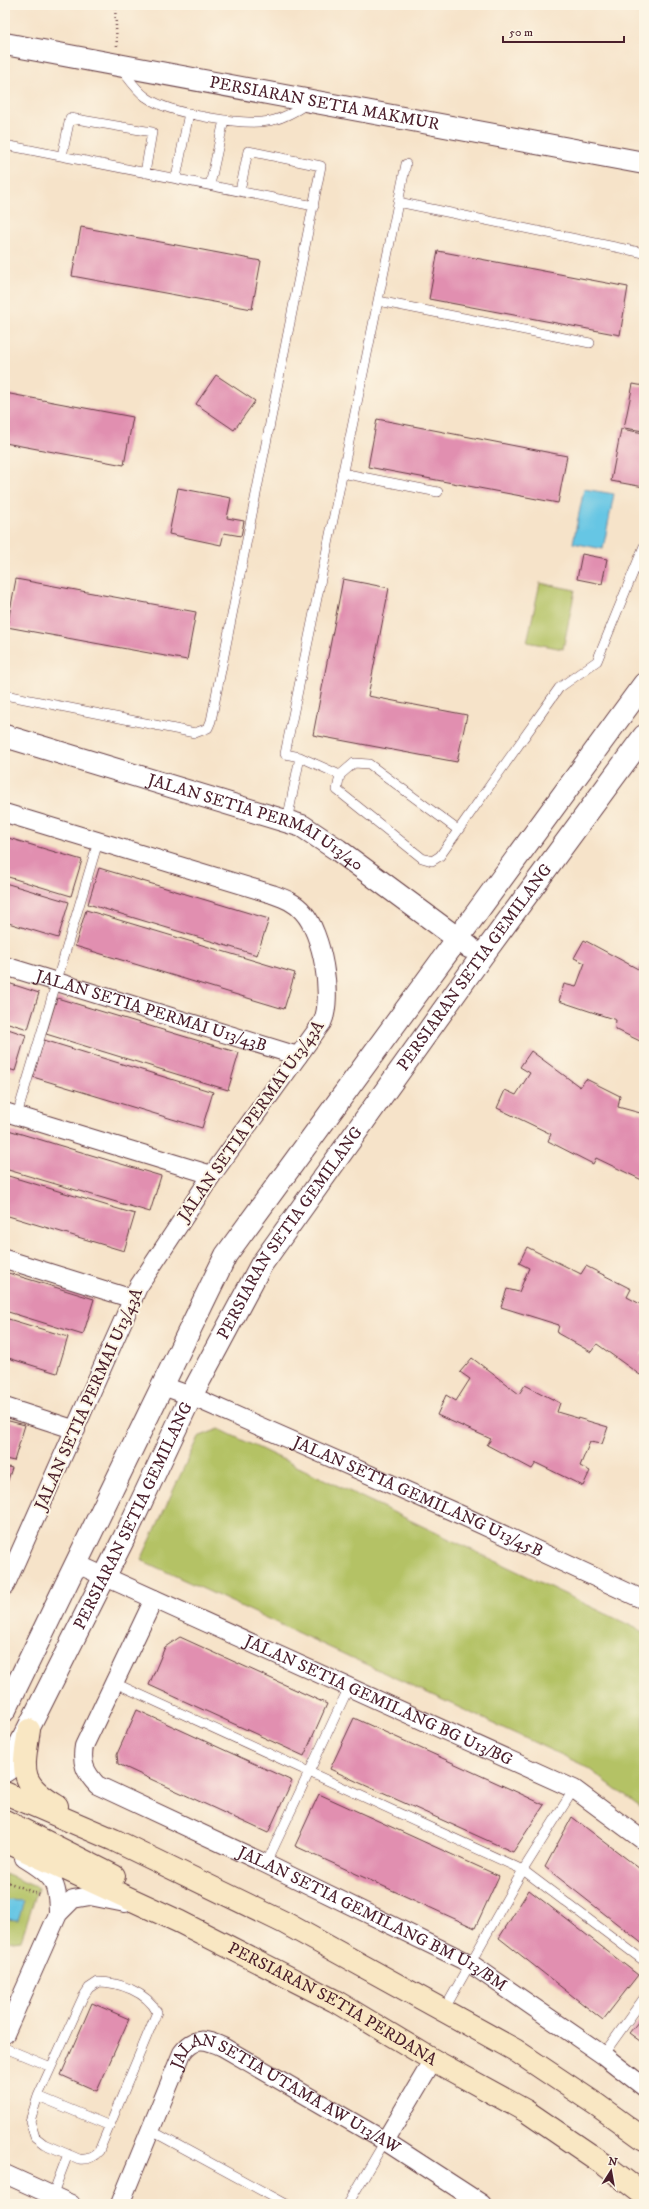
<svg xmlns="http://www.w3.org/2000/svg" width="649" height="2209" viewBox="0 0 649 2209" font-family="'IM FELL DW Pica',serif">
<rect width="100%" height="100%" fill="#fcf5e5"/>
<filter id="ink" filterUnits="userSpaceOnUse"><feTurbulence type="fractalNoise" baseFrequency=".025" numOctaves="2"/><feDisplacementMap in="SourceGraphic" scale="8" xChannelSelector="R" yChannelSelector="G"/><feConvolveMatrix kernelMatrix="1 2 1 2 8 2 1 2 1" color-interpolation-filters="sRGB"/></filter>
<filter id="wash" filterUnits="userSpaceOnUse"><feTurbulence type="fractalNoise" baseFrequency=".012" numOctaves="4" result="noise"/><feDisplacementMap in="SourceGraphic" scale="16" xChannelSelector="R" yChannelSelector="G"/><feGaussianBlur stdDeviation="0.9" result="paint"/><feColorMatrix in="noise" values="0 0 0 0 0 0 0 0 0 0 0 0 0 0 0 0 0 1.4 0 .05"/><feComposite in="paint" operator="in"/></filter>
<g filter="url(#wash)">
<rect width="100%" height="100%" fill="#f6e3c9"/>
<!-- green -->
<path fill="#b4c265" stroke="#7f7048" d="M540,583L575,590L563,649L527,642Z
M219,1429L644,1632V1810L585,1766L141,1560L198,1437Z
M5,1874L38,1888L21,1940L5,1942Z"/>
<!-- water -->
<path fill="#66c6e4" stroke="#587288" d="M584,489L614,494L603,549L573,543Z
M5,1900L24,1901L18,1920L5,1919Z"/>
<g id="blocks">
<!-- building -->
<path fill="#e18fb0" d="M81,227L261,261L252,309L72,276Z
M438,251L628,287L620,335L429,299Z
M216,375L255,401L234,430L196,404Z
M633,384L644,386V431L624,428Z
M5,393L133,417L124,465L5,443Z
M377,419L567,456L558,503L368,467Z
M621,429L644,433V487L611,481Z
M178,488L231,498L227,518L244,521L241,536L224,533L221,545L169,534Z
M582,554L607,559L602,584L577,579Z
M16,579L196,612L187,660L7,627Z
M343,579L389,588L368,696L467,715L457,762L313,735Z
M5,837L82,860L71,896L5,876Z
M99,868L269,919L257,955L88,904Z
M5,883L69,902L58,938L5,922Z
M86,910L295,973L284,1009L75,946Z
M584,940L638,969L642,961L644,962V1043L615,1029L616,1020L559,1001L564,984L576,987L585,963L574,958Z
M5,982L39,993L28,1029L5,1022Z
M57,998L239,1053L228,1090L46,1034Z
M5,1028L26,1035L15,1071L5,1068Z
M44,1040L213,1092L202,1128L33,1077Z
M531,1051L580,1087L586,1079L620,1096L618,1107L644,1114V1155L642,1160L644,1161V1181L596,1158L593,1164L548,1141L551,1134L497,1108L505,1090L516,1095L530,1073L520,1067Z
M5,1129L161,1176L150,1212L5,1169Z
M5,1175L135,1214L124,1251L5,1215Z
M527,1247L581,1274L586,1266L631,1289L627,1297L644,1306V1349L640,1355L644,1358V1370L640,1375L597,1344L591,1352L557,1333L559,1325L501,1307L507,1289L519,1292L529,1268L519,1263Z
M5,1272L94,1299L83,1335L5,1311Z
M5,1318L68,1337L57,1373L5,1357Z
M472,1358L519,1394L525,1385L560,1403L557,1412L608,1427L602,1444L590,1442L580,1466L590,1471L583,1486L536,1463L532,1469L487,1445L491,1439L437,1415L446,1395L456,1401L470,1379L460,1372Z
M5,1420L25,1425L14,1461L5,1459Z
M5,1466L12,1468L5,1489Z
M180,1637L327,1704L304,1756L149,1685L165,1647Z
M137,1710L292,1781L268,1833L118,1764L117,1754Z
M354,1718L519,1793L544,1805L513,1852L360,1783L330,1769Z
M319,1794L499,1876L475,1928L295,1846Z
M572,1817L644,1872V1945L545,1867Z
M529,1890L638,1975L603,2020L499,1938Z
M92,2003L129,2019L97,2091L61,2075Z
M644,2015V2044L629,2033Z"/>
</g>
</g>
<g filter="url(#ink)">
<use href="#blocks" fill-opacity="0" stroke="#643c43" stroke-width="1"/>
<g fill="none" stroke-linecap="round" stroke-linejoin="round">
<defs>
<path id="service" d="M122,70C129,79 137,91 146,97C169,114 246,127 274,120C286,117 296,111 307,104
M5,145L314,206
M62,156L70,118L152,132L145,173
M176,178L189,113
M210,185L224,120
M398,202L644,253
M378,301L590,343
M342,473L438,492
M5,695L195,733L208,728L211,721L321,166L248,151L240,191
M340,775L300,757L285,754L406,164
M287,821L300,757
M458,830L369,764L354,763L340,775L337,790L422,858L432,861L440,856L559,688L597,661L644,546
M17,1115L98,842
M115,1683L523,1870L644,1961
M266,1864L349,1687
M98,1982C119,1982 147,1992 157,2012L99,2151C93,2158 87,2160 79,2159L44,2144L35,2137L30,2121L38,2096L83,1997L89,1988Z
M444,2010L523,1870L574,1789
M5,2048L51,2067
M603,2055L644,1998
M38,2096L110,2126
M150,2130L286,2204
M49,2204L68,2154
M348,2204L385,2141"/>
<g id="minor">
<path d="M5,813L272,894C283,898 295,902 303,912C322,932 334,998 322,1023L212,1175L138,1287L5,1586"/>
<path id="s1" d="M5,966L298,1056"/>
<path d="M5,1112L212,1175"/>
<path d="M5,1259L133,1299"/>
<path id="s2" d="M163,1386L191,1396L461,1515L644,1600"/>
<path d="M5,1407L76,1430"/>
<path id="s3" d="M77,1564L574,1789L644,1841"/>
<path id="s4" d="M154,1599L84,1746C81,1763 85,1772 97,1785L266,1864L471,1964L603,2055L644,2087"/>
<path d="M24,1858C52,1875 58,1880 58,1914"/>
<path d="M5,2034L58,1914L73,1899L90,1896L125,1903"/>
<path d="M385,2141L433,2060"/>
<path d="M5,2174L71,2204"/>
<path id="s5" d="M120,2204L182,2053C194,2036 205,2039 223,2047L385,2141L482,2204"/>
</g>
<g id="tertiary">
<path id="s6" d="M5,44L644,163"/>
<path id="s7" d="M5,736L302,826L338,850L469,947"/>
<path d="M5,1710L226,1255L644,684"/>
<path id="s8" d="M5,1771L8,1769L128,1530L191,1396L261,1265L482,956L644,736"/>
</g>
<g id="secondary">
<path d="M29,1730C23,1771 18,1783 57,1806"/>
<path d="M5,1793L114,1840L285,1923L515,2050L597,2105L644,2139"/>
<path d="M5,1821L114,1876"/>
<path id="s9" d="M5,1841L180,1922L335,2001L433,2060L526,2111L605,2165L644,2195"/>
</g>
</defs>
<!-- service casing -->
<use href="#service" stroke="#643c43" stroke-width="10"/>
<!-- minor casing -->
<use href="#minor" stroke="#643c43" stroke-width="20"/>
<!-- tertiary casing -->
<use href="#tertiary" stroke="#643c43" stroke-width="24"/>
<!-- secondary casing -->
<use href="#secondary" stroke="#643c43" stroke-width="24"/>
<!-- path -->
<path stroke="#643c43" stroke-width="2.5" stroke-dasharray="1 3" stroke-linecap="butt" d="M115,5L117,47
M5,1881L40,1895"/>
<!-- service -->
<use href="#service" stroke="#fff" stroke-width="9"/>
<!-- minor -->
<use href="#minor" stroke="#fff" stroke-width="18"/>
<!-- tertiary -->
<use href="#tertiary" stroke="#fff" stroke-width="22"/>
<!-- secondary -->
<use href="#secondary" stroke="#f9e7c3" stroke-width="22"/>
</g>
</g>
<g text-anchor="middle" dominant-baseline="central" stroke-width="4" stroke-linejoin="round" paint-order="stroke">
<!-- street labels -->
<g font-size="17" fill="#4a1f2b" stroke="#fcf5e5">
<text stroke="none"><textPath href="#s6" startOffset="325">PERSIARAN SETIA MAKMUR</textPath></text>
<text stroke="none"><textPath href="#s7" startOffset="266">JALAN SETIA PERMAI U13/40</textPath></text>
<text stroke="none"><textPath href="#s8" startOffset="934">PERSIARAN SETIA GEMILANG</textPath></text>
<text stroke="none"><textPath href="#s1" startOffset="153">JALAN SETIA PERMAI U13/43B</textPath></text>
<text transform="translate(251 1121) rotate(-55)">JALAN SETIA PERMAI U13/43A</text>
<text stroke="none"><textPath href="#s8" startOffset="610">PERSIARAN SETIA GEMILANG</textPath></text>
<text transform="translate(89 1399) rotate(-66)">JALAN SETIA PERMAI U13/43A</text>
<text stroke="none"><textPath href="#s2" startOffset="278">JALAN SETIA GEMILANG U13/45B</textPath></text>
<text stroke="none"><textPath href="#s8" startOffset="286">PERSIARAN SETIA GEMILANG</textPath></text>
<text stroke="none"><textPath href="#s3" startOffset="331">JALAN SETIA GEMILANG BG U13/BG</textPath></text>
<text stroke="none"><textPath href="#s4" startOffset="512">JALAN SETIA GEMILANG BM U13/BM</textPath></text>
<text stroke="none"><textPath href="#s9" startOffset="366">PERSIARAN SETIA PERDANA</textPath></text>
<text stroke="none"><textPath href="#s5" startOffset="280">JALAN SETIA UTAMA AW U13/AW</textPath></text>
</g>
</g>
<!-- margin -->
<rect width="649" height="2209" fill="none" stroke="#fcf5e5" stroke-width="20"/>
<!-- north arrow -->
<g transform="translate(611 2171) rotate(11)" stroke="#fcf5e5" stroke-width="3" paint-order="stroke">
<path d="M0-3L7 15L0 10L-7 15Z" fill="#4a1f2b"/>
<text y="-6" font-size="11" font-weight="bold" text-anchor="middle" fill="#4a1f2b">N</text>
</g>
<!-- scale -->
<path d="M503 36v6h121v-6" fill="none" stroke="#4a1f2b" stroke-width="2"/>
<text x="509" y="36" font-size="12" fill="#4a1f2b" stroke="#fcf5e5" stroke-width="3" paint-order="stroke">50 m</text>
</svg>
